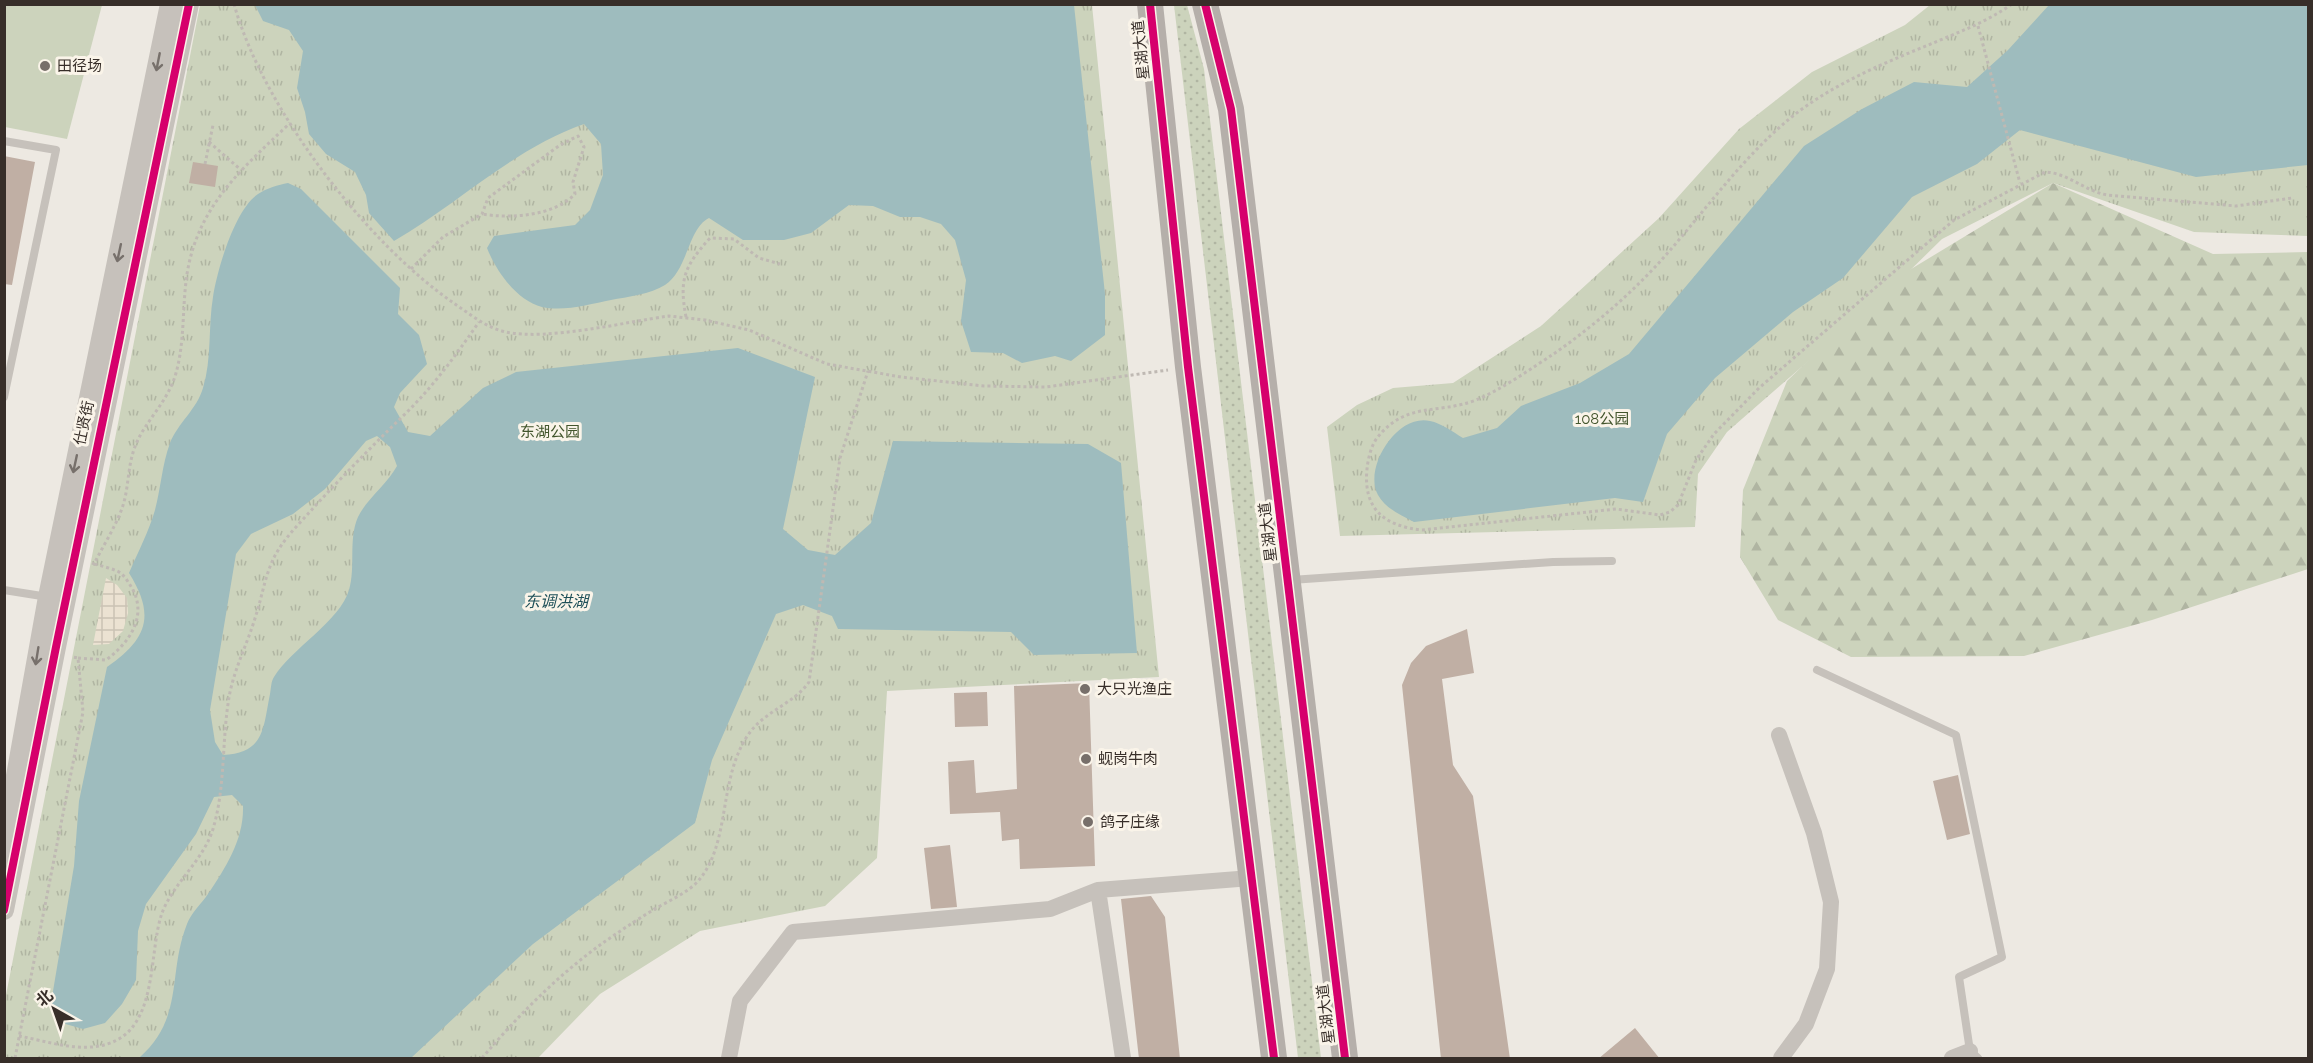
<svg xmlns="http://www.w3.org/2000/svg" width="2313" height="1063" viewBox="0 0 2313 1063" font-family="Raleway,'Noto Sans SC',sans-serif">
<defs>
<pattern id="grass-dots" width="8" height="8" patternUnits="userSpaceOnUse" patternTransform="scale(1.5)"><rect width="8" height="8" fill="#ccd3bc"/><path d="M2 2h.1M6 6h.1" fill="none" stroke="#b0b5a2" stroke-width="1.8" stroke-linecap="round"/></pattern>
<pattern id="forest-firs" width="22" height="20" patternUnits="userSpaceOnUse" patternTransform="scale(1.5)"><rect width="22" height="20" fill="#ccd3bc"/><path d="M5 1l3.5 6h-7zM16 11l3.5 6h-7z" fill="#b0b5a2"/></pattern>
<pattern id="park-tufts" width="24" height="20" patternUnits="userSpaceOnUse" patternTransform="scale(1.5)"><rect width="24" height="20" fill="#ccd3bc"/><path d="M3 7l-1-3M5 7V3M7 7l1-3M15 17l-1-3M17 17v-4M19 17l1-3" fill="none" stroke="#b0b5a2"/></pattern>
<pattern id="plaza-grid" width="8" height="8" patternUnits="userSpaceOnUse" patternTransform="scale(1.5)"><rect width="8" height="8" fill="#ebe2d2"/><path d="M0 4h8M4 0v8" fill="none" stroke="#cac2b4"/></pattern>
</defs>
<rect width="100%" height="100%" fill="#ede9e2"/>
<!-- grass -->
<path fill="url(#grass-dots)" d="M1174,5H1187L1204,69L1321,1058H1298Z"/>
<!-- forest -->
<path fill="url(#forest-firs)" d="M2053,183L2213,254L2308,252V569L2152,620L2024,656L1851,657L1778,620L1740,557L1743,490L1787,381L1888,283Z"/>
<!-- park -->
<path fill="url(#park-tufts)" d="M200,5H1092L1159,677L887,691L877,858L825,906L700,931L600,994L538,1058H4L5,1000Z
M1930,5H2308V236L2194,232L2053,183L1942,239L1889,291L1727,432L1698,474L1695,527L1340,536L1327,427L1357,405L1393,388L1453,383L1541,326L1659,218L1739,129L1812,72L1905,25Z"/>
<!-- garden -->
<path fill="#ccd3bc" d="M4,5H102L67,139L5,127Z"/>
<!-- plaza -->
<path fill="url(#plaza-grid)" d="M106,578L117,585L127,598L128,613L123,631L109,644L93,645Z"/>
<!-- water -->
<path fill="#9ebcbe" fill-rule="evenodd" d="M255,5H1074L1105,294V335L1071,361L1055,356L1022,363L1003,353L971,352L961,321L966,280L955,240L941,224L920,217H900L873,206L849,205L811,233L784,240H743L709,218C688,228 688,270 665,285C651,294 627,297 611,300C590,304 564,312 542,307C517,301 496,271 487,248L494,236L575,225L590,210L603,175L601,144L584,124C513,149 458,204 394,241L369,213L366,195L355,172L326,154L309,134L305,112L297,88L303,51L289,30L263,21Z
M2049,5H2308V165L2196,177L2020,130L1977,164L1912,197L1843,278L1793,312L1715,378L1667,434L1643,502L1615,498L1414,522C1401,515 1386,509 1378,495C1363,468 1397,413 1430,421C1441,423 1453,432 1463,438L1497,428L1521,406L1580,383L1629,354L1804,146L1862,109L1914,82L1967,87L2008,50Z
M288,183L301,189L400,288L398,314L419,335L427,364L400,393L394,407L408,432L430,436L483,388L516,372L738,348L815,377L783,529L808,550L835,555L871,523L893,441L1088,444L1121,463L1137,653L1034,655L1011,632L838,629L832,616L803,605L776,614L712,760L695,823L533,944L411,1058H139C185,1017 167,975 187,924C191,913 202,903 208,894C226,867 244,839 243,806L232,795L214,797L196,834L146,904L138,931L136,980L122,1004L105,1023L83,1029L62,1023L50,1009L74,866L79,801L107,667C147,639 156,616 129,573C138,552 149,531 155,510C161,487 162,465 170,443C178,423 197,409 203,388C212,359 208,327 213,297C217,270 235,209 258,194C267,188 278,185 288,183ZM377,436L390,447L397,466C387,484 366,500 358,517C348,540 356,567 349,590C340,621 291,649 274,677C271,681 271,689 270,694C263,728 265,753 223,755L215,742L210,710L236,554L251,534L293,514L325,489L366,441Z"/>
<!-- building -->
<path fill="#c0afa4" d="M4,156L35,162L12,285L4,284Z
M193,162L218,166L215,187L189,183Z
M1467,629L1474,673L1442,679L1453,765L1473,796L1510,1059H1441L1402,685L1411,663L1426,646Z
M1089,683L1095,866L1020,869L1019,839L1002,841L1000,812L950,814L948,762L974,760L976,793L1017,789L1014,686Z
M987,692L988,726L955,727L954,693Z
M1958,775L1970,834L1947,840L1933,781Z
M950,845L957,907L931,909L924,848Z
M1151,896L1165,917L1180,1059H1139L1121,899Z
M1635,1028L1660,1059H1598Z"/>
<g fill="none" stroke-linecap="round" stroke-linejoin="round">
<!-- path -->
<path stroke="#bfb9b3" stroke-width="3" stroke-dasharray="3 3" stroke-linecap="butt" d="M234,4C263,108 366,243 455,304C471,315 487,328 506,332C547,341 625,322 669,316L705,320L749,330L827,364L901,377L984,386L1046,387L1168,370
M2012,4C1988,21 1964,30 1938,41C1887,62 1831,84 1788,120C1738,162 1700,218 1656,266C1625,299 1592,327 1555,353C1532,368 1501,390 1476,400C1437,415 1406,401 1377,438C1371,446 1368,459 1367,469C1363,509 1384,526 1422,530L1616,509L1660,515L1670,512L1678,505L1696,460L1714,434L1759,388L1954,220L2045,172C2068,173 2085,191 2107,195L2236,206L2292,198
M1978,26L2020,183
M209,142L241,170
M205,164L213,125
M411,269L443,237L482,214L488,198L560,145L578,136L584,147L573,182L575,194C554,216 511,219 482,214
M686,317C679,279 684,267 710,238L734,239L759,258L780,264
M92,563L94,564C104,544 118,523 124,502C129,483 128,463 136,444C146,420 168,402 176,373C185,341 182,307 187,274C198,205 243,168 290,123
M78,658L106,660C129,643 148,617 132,588C128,582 124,574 117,571C110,568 102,566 94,564
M19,1036C46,1041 80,1053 107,1044C159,1029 148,953 162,913C174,882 203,861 213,829C225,789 222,745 228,704C232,672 247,646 256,615C263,594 266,568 279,549C288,534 303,520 315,506C344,475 373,445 403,416C433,387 456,355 479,322
M15,1058L83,712L78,658L73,657
M482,1058C517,1017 556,977 600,945C617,933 635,921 653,910C668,901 688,893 699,880C731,842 718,779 748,735C764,711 794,704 809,682L840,458L868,371"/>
<!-- service -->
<path stroke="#c6c1bb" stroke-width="8" d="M4,141L56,150L4,397
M1291,580L1553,562L1612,561
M4,590L48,597
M1817,670L1956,735L2002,957L1959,977L1970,1051L1978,1058"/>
<!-- minor -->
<path stroke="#c6c1bb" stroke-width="16" d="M1779,735L1814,833L1831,902L1827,969L1806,1024L1781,1058
M729,1058L740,1001L793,932L1050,909L1098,890
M1123,1058L1098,890L1251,878
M1952,1058L1970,1051"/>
<!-- tertiary -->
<path stroke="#c6c1bb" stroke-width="20" d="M4,843L48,597L170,4
M4,910L56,647L189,4"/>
<!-- primary -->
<path stroke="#b5afaa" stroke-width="26" d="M1150,4L1188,367L1274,1058
M1205,4L1231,109L1345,1058"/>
<defs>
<path id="cycleway" d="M1150,4L1188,367L1274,1058
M1205,4L1231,109L1345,1058
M4,910L56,647L189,4"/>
</defs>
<!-- cycleway casing -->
<use href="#cycleway" stroke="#faf4e9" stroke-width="11"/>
<!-- cycleway -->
<use href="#cycleway" stroke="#d6006c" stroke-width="8"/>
</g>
<!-- one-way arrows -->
<defs><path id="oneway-shaft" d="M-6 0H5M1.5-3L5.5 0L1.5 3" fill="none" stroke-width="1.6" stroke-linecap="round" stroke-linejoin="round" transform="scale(1.5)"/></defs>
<g stroke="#77706b">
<use href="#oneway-shaft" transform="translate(158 62) rotate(101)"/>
<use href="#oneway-shaft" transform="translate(119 253) rotate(102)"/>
<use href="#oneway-shaft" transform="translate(75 464) rotate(102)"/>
<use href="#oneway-shaft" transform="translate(37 656) rotate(99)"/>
</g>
<!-- markers -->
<g fill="#776f6a" stroke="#faf4e9" stroke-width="2">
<circle cx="45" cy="66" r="6"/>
<circle cx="1085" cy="689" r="6"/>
<circle cx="1086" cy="759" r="6"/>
<circle cx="1088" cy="822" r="6"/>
</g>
<g text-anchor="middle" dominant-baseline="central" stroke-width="6" stroke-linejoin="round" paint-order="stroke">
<!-- street labels -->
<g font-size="15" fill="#372e29" stroke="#faf4e9">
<text transform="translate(1141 50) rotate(-96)">星湖大道</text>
<text transform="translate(84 423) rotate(-78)">仕贤街</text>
<text transform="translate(1268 532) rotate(-97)">星湖大道</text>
<text transform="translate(1326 1014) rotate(-97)">星湖大道</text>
</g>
<!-- poi labels -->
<g font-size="15" fill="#372e29" stroke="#faf4e9" text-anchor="start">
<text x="57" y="66">田径场</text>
<text x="1097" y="689">大只光渔庄</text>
<text x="1098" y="759">蚬岗牛肉</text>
<text x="1100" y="822">鸽子庄缘</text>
</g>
<!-- park labels -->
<g font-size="15" fill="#42552c" stroke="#faf4e9">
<text x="1602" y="419">108公园</text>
<text x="550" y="432">东湖公园</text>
</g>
<!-- water labels -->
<g font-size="16" font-style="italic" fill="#1e4f58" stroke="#faf4e9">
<text x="556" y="601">东调洪湖</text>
</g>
</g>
<!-- border -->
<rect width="2313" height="1063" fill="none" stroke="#372e29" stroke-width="12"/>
<!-- north arrow -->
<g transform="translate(54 1009) rotate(320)" stroke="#faf4e9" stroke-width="4.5" paint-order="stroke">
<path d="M0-4.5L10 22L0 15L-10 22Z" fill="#372e29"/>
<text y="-9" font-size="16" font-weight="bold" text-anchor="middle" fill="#372e29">北</text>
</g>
</svg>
